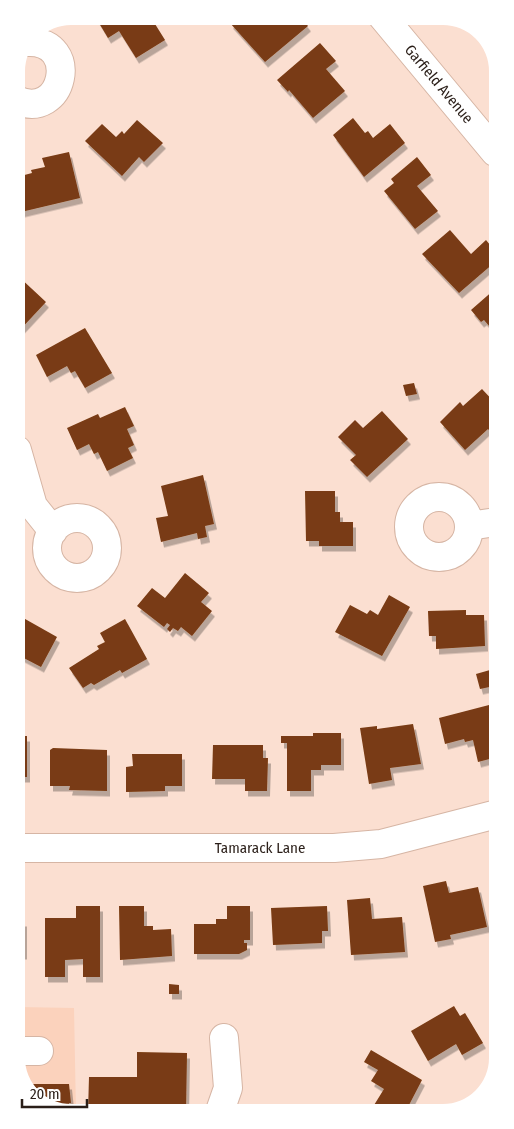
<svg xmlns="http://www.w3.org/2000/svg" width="514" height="1129" viewBox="0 0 514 1129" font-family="'Fira Sans Condensed',sans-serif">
<defs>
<filter id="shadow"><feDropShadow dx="3" dy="5.5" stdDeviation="0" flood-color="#0004"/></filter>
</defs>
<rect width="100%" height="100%" fill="#fbdfd1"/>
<!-- built -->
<path fill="#fbd2bc" d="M19,1007L74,1008L76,1113H68L38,1101L19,1076Z"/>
<!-- building -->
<path fill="#793b13" filter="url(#shadow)" d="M99,16H150L165,40L136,58L119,31L108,38L96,18Z
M238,16H266L267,18L272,16L276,22L283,16H300L308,26L265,62L230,23Z
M320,43L336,61L326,69L345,91L313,118L289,90L288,92L277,80Z
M353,118L365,133L368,131L373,138L390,124L405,143L364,177L333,135Z
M137,120L163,143L144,162L139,157L122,176L85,141L102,124L116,137L122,131L124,134Z
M69,152L80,198L21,212L17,191V177L32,173L31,170L45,167L42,158Z
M417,157L431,175L417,186L438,211L415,229L384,191L394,183L391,179Z
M450,230L471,254L486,240L495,251V262L459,293L422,254Z
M17,275L46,302L18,332H17Z
M495,289L496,334L484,320L481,322L471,310Z
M85,328L112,373L85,388L75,371L71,373L67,366L47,377L36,355Z
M414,383L417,394L406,396L403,385Z
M482,389L496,404V438L488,429L465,450L440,422L460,402L463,406Z
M125,407L134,426L127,429L134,445L128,448L133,458L107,471L98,452L94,454L89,444L77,450L67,428L98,414L100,418Z
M382,411L408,439L367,477L350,460L356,455L338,437L355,420L363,428Z
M203,475L214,524L205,526L207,537L198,539L197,533L161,542L156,518L168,516L161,486Z
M305,491H335V512H340V522H353V546H319V541H306Z
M185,573L209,593L201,602L212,611L192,636L181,627L178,631L173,628L170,632L167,629L170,625L167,623L164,627L137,606L152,588L165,598Z
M389,595L410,607L382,656L335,632L350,605L367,614L370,610L378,615Z
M466,610V615H484L485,646L436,649V636H429L428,611Z
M18,615L57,637L41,667L18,655Z
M125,619L147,659L122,673L120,670L94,685L91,683L83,688L69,668L99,649L97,646L105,642L100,633Z
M490,670L494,686L480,689L476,674Z
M489,705L497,737V757L478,762L473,740L465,742L464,739L445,744L439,718Z
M413,724L421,764L390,768L392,780L369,784L360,728L377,726V729Z
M313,733H341V765H321V770H311V791H287V743H281V736H313Z
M18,736H27V777H18Z
M213,745H263V758H268L267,791H245V779H212Z
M53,748L107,750V791L69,790L70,786H50V750Z
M132,754H182V786H165V791L126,792V767L133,766Z
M446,881L449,893L478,887L487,927L450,935L451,939L435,942L423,886Z
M370,898L372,919L402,917L405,952L351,955L347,900Z
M76,906H100V977H83V959L65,960V977H45V918H76Z
M119,906H144V926H153V930L171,929L172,956L120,960Z
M227,906H250V940H244V943H247V950L239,954H194V924H216V919H227Z
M327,906L328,931H322V943L273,945L271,908Z
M19,921H24V954H19Z
M169,984L179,985V994H169Z
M454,1006L460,1016L465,1013L483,1043L462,1055L456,1044L428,1061L411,1031Z
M371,1050L422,1080L409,1105L418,1110H371L384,1089L371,1081L378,1070L364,1062Z
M137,1052L187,1053L186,1112H88L89,1077H137Z
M25,1081H30V1084H69L71,1103H69V1113L38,1101Z"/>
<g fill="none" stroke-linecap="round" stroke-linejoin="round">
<defs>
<path id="minor" d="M382,16L495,152
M16,100C64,122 81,40 28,42
M17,450L33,506L53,531
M409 527a30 30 0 1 1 60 0a30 30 0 1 1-60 0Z
M47 548a30 30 0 1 1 60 0a30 30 0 1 1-60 0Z
M469,526L496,522
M19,848H334L381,844L497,814
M19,1051H39
M220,1111L228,1088L224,1038"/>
</defs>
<!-- minor casing -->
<use href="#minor" stroke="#d6b5a4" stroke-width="30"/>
<!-- minor -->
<use href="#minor" stroke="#fff" stroke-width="28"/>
</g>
<g text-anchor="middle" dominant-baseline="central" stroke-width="5" stroke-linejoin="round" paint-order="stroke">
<!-- street labels -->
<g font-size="15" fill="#2a1e18" stroke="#fff">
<text transform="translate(439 84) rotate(50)">Garfield Avenue</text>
<text x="260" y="848">Tamarack Lane</text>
</g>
</g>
<!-- crop -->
<path d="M0 0H514V1129H0ZM71 25H443A46 46 0 0 1 489 71V1058A46 46 0 0 1 443 1104H71A46 46 0 0 1 25 1058V71A46 46 0 0 1 71 25Z" fill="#fff" fill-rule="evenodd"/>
<!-- scale -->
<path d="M22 1099v8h65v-8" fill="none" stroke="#2a1e18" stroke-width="2.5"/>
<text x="30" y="1099" font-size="15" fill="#2a1e18" stroke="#ffffff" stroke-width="4" paint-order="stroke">20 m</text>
</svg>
